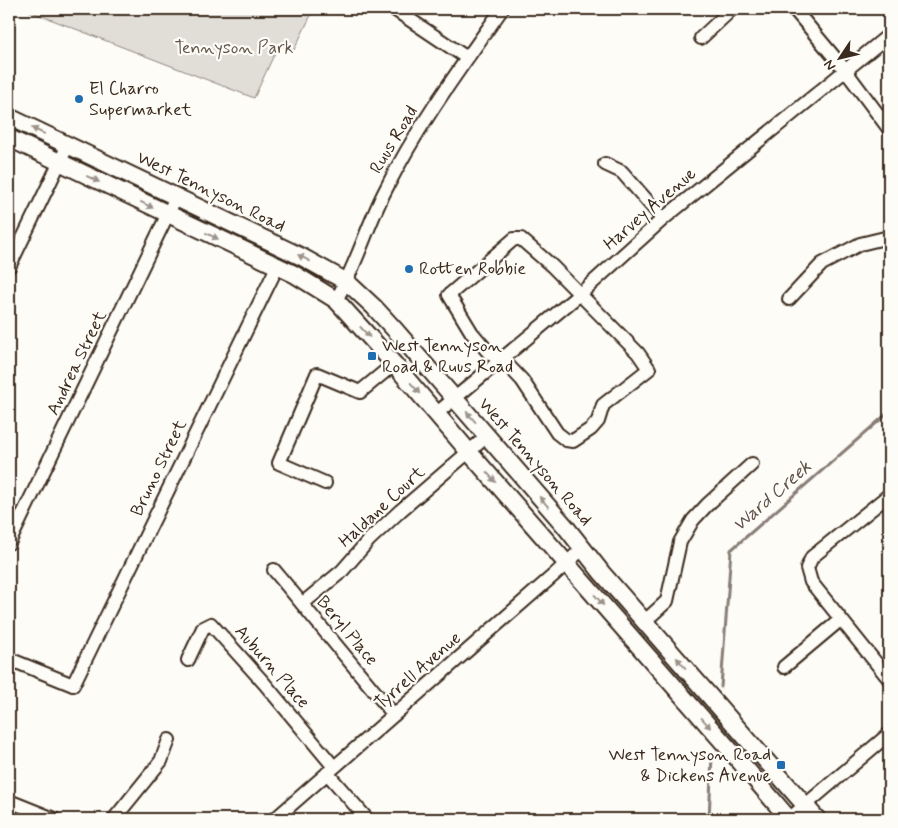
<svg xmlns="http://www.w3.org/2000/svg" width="898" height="828" viewBox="0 0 898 828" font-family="Mynerve,sans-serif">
<rect width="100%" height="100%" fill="#fdfcf7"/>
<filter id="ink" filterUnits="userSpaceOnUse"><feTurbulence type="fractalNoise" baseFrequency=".02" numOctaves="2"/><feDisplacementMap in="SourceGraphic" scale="10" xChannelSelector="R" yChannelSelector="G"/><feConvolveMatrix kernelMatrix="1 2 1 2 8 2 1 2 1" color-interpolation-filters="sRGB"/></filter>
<g filter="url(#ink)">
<!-- green -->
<path fill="#e1ded7" stroke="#8e847a" d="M24,9H314L294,50L279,44L254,98Z"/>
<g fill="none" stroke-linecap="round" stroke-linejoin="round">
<!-- stream -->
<path stroke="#887d74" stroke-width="3" d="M721,687L731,550L889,412
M709,819L712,756"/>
<defs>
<path id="minor" d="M394,9L467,58
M794,9L845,70L889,129
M701,38L732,9
M605,164L622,172L663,219
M514,239H521L552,266L638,353L649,369L603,405L598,421L591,429L573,441L566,440L557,433L522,380L502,359L490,354L472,333L449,295Z
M9,267L68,145
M789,299L822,264L860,244L889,237
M336,300C357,265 367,225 386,189C418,125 461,67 502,9
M437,413L580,294L663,219L889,35
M325,483L279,463L317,374L360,392L394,364
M889,495L812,557L807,568L811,582L889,679
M9,543L176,197
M274,570L394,715
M302,604L342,571L369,540L400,511L487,436
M645,621L667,601L680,542L693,520L707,505L752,464
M9,659L73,685L277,267
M188,660L203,628L211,624L264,683L334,767
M784,667L840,620
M327,773L367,819
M9,801L54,819
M114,819L161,761L169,740
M275,819L555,574L583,548
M789,819L889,734"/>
<path id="major" d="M9,117L302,257L347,282L374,307L396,331L565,526L602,573L817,819
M9,138L294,274L336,300L394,364L469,452L736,757L789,819"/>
</defs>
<!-- minor casing -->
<use href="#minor" stroke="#3b2a1e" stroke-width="16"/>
<!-- major casing -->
<use href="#major" stroke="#3b2a1e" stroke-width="20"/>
<!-- minor -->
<use href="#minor" stroke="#fdfcf7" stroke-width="12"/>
<!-- major -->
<use href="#major" stroke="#fdfcf7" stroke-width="16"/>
</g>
<!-- one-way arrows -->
<defs><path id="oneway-solid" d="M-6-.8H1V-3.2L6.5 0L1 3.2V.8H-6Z" transform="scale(1.25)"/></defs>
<g fill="#9c938a">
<use href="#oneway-solid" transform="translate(38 131) rotate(-155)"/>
<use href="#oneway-solid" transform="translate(93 179) rotate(25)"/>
<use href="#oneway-solid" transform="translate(147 205) rotate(26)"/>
<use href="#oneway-solid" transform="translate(212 236) rotate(26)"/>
<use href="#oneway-solid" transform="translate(304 258) rotate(-152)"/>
<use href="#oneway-solid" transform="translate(365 332) rotate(47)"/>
<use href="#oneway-solid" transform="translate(415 388) rotate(49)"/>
<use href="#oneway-solid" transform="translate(471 417) rotate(-131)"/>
<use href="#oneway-solid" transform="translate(491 477) rotate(49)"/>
<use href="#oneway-solid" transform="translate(544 502) rotate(-131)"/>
<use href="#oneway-solid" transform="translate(599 600) rotate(49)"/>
<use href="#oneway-solid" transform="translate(681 663) rotate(-131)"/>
<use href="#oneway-solid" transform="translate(706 723) rotate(49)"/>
</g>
</g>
<!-- markers -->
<g fill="#1f6fb2" stroke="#fdfcf7" stroke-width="2">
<circle cx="79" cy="99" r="5"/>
<circle cx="409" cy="269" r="5"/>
<rect x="367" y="351" width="10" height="10" rx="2.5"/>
<rect x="776" y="760" width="10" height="10" rx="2.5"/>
</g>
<g text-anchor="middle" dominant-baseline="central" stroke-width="4.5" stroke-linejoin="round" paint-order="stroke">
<!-- park labels -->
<g font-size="18" fill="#64574c" stroke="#fdfcf7">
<text x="234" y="48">Tennyson Park</text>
</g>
<!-- poi labels -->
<g font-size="18" fill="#3b2a1e" stroke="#fdfcf7" text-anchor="start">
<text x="89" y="89">El Charro<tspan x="89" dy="21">Supermarket</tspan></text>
<text x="419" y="269">Rotten Robbie</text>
<text x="382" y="346">West Tennyson<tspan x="382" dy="21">Road &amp; Ruus Road</tspan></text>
<text x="771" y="755" text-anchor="end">West Tennyson Road<tspan x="771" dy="21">&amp; Dickens Avenue</tspan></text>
</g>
<!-- street labels -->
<g font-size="18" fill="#3b2a1e" stroke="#fdfcf7">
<text transform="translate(394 140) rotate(-59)">Ruus Road</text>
<text transform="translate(211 192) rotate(26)">West Tennyson Road</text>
<text transform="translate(650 209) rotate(-41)">Harvey Avenue</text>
<text transform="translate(77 363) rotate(-64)">Andrea Street</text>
<text transform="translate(535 462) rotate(49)">West Tennyson Road</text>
<text transform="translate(159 468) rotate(-64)">Bruno Street</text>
<text transform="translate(382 507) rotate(-43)">Haldane Court</text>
<text transform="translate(347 631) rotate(50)">Beryl Place</text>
<text transform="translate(272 667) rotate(49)">Auburn Place</text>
<text transform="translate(418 671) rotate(-41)">Tyrrell Avenue</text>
</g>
<!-- water labels -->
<g font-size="19" font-style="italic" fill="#615349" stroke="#fdfcf7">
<text transform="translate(772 496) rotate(-41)">Ward Creek</text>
</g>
</g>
<!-- margin -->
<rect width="898" height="828" fill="none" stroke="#fdfcf7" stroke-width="30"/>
<rect x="15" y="15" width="868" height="798" fill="none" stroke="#3b2a1e" stroke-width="2" filter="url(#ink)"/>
<!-- north arrow -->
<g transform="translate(840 58) rotate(235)" stroke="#fdfcf7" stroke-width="4" paint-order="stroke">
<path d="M0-4L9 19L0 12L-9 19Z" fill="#3b2a1e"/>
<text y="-8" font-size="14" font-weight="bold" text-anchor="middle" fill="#3b2a1e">N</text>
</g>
</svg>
